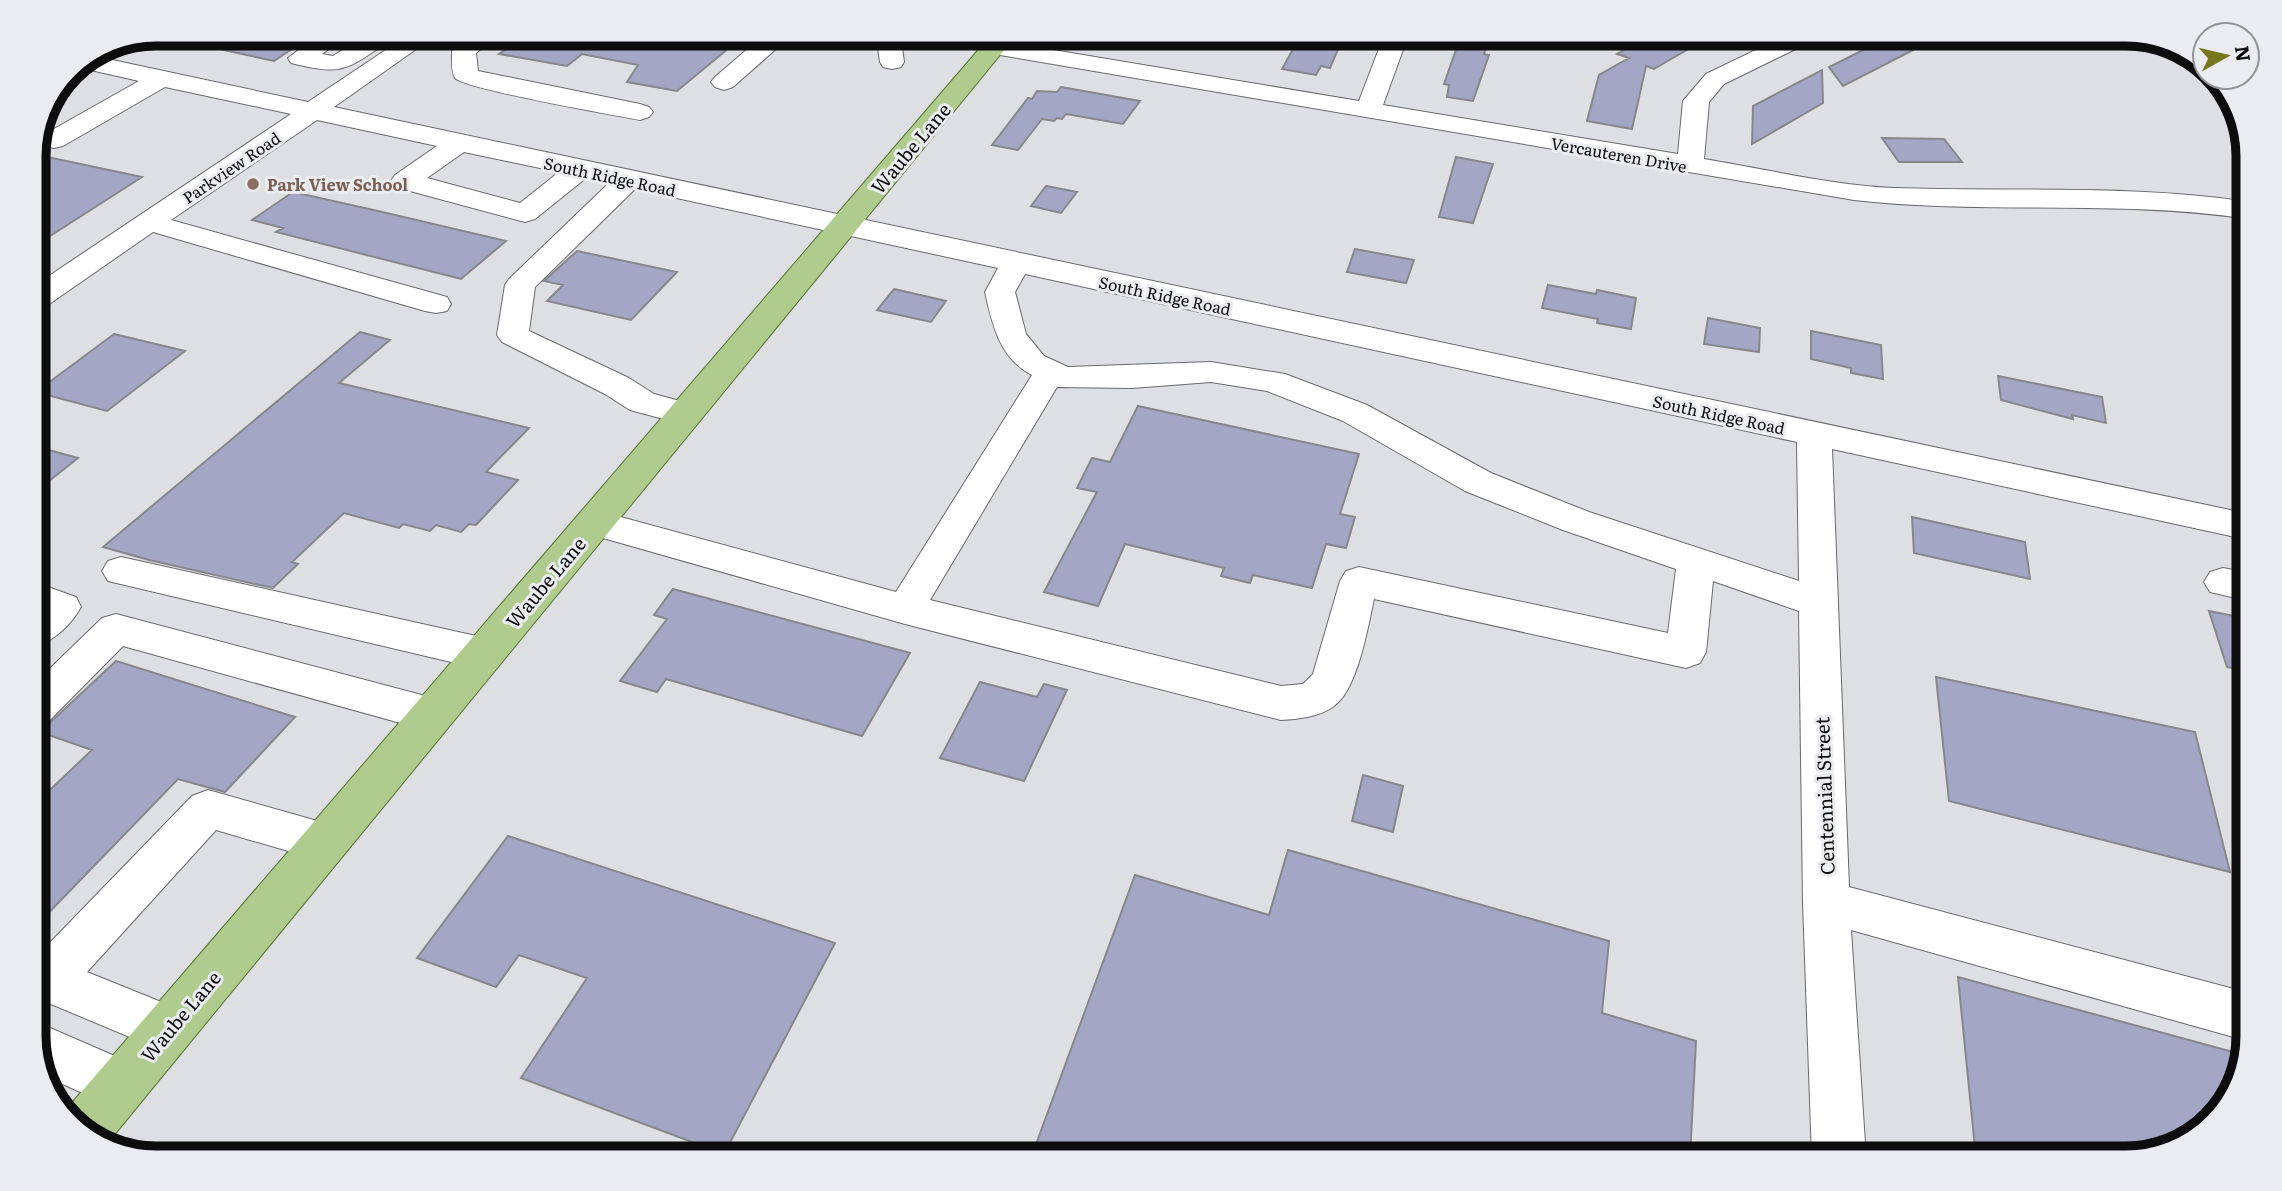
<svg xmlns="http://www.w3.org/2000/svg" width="2282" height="1191" viewBox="0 0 2282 1191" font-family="Literata,serif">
<rect width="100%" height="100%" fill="#dedfe3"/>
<!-- building -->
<path fill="#a3a6c5" stroke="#87878b" stroke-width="2" d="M197,33H316L274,61L196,44Z
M529,33H747L677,91L627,82L638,65L582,54L567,66L499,54Z
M1302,33H1345L1330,68L1321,66L1316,75L1282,69Z
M1653,33H1716L1654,69L1646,66L1632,129L1587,121L1599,75L1629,58L1617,54Z
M1897,33H1912L1919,47L1843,86L1829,67Z
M1460,38L1488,42L1484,54L1489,55L1473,101L1447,97L1449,85L1444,84Z
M1822,70L1823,103L1752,144L1753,106Z
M1061,87L1140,101L1123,124L1066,114L1062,119L1057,118L1054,121L1042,119L1018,150L992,145L1028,98L1032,99L1037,91L1057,92Z
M1882,138L1944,139L1962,162H1899Z
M33,154L142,177L33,247Z
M1456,157L1493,164L1473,223L1439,217Z
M1046,186L1077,192L1061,213L1031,206Z
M293,192L378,211L506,241L461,279L276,232L283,228L252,220Z
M1355,249L1414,260L1406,283L1347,272Z
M577,251L677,272L631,320L547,301L563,285L544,281Z
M1548,285L1596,294L1597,290L1636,298L1631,329L1597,323L1598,319L1542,308Z
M894,289L946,301L931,322L877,310Z
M1708,318L1760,328L1759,352L1704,344Z
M1811,331L1881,345L1883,379L1851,373V368L1811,359Z
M360,332L390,340L339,383L529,428L486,472L518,480L476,525L469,524L461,532L436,525L430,531L403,524L399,528L344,513L292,562L298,564L273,588L149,560L103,547Z
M114,334L185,351L107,411L36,392Z
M1998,376L2102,397L2106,423L2072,415L2073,419L2001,400Z
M1138,406L1359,454L1340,514L1355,517L1346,548L1326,544L1312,588L1253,575L1250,583L1221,576L1224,568L1125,544L1098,606L1044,592L1097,492L1077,488L1092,458L1110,462Z
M34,446L78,458L34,493Z
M1912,517L2025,542L2030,579L1914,553Z
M673,589L910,653L862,736L666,679L657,692L620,681L667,619L654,615Z
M2209,611L2249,619V672L2227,667Z
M116,661L295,717L225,792L178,779L34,928V805L92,750L40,732Z
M1936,677L2195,732L2230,872L1949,801Z
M980,682L1037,697L1044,684L1067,690L1024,781L940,758Z
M1363,775L1403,786L1393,832L1352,821Z
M508,836L835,943L724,1154L521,1078L587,978L519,955L496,987L417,958Z
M1288,850L1609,941L1602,1013L1696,1041L1690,1158H1031L1135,875L1269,915Z
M1958,977L2244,1055L2236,1090L2194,1137L2127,1158H1976Z"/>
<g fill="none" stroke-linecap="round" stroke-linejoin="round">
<defs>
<path id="minor" d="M321,33H350L322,54L333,56L369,33H389L392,37L388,42C345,70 344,76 291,63L288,58Z
M411,33H439L334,107L2249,514V540L1832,449L1849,887L2249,993L2248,1041L1851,930L1866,1158H1812L1803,902L1799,611L1713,581L1706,652L1700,663L1686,668L1374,599C1368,626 1358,689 1334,706C1320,717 1298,719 1281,720L905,624L582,532L577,523L582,514L595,510L896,592L1032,375C1000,359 992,324 985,292L998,268L635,189L535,287L529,331L629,378L654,394L698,406L703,414L698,422L686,425L630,410L605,394L502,342L497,335L505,285L509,279L609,183L586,178L535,219L525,222L395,187L391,181L395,175L437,146L317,120L171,220L447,297L451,304L447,311L436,313L425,311L153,232L45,307L34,309V286L291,114L165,87L63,146L54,148L45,146L41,140L45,134L139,81L73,66L89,55L308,102ZM464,152L559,172L520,203L427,178ZM1025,274L1797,442L1799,581L1589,512L1491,473L1367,405L1285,374L1211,362L1068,367L1044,356L1026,334L1015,292ZM1211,382L1267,391L1343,421L1465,491L1563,530L1676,569L1668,633L1359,567L1346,571L1340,581L1313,674L1303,684L1281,686L930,600L1057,387L1132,388Z
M472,33H500L476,53L478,71L640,104L649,107L653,112L649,117L640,120C615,115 464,89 455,78C451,71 452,59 452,51Z
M766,33H805L801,38L785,41L733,87L724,90L715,87L711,82L715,77Z
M876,33H900L904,62L901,67L892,69L883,67L880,62Z
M1385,33H1409L1383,105L1678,154L1683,101L1706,74L1791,33H1822L1818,38L1724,84L1709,102L1704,159C1766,169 1830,185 1893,188C2012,192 2131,184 2249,202V219C2118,199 1985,215 1854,200L994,54L985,52L982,47L985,42L994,40L1359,101Z
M121,557L485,638L499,643L505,654L499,665L485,670L108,581L102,571L108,561Z
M2223,568L2249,573V601L2210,592L2204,582L2210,572Z
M34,582L76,597L81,607C71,625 54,641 34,647Z
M116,614L433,698L448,703L454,715L448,727L433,732L123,646L49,721L34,726V684L102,618Z
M208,790L342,828L348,842L342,856L326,862L216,830L87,972L186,1012L193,1029L186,1046L168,1053L34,997V951L40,953L192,796Z
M34,1021L140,1067L148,1085L140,1103L122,1111L45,1076L34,1044Z"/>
<path id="major" d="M993,33H1018L105,1146L101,1145L65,1111Z"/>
</defs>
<!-- minor casing -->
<use href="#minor" stroke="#696a6d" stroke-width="2"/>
<!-- major casing -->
<use href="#major" stroke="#547230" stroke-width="2"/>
<!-- minor -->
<use href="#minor" fill="#fff" fill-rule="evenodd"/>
<!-- major -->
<use href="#major" fill="#b0cb8e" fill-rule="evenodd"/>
</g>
<!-- markers -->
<circle fill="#8d6e63" stroke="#ebecf0" stroke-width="2.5" cx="253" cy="184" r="7"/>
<g text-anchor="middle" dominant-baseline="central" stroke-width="6" stroke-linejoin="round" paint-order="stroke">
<!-- far-street labels -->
<g font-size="16" fill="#0d0d0e" stroke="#ebecf0">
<text transform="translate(1619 154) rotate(10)">Vercauteren Drive</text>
<text transform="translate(231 167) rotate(-34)">Parkview Road</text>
<text transform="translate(610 176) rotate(12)">South Ridge Road</text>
<text transform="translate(1165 295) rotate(12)">South Ridge Road</text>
<text transform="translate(1719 414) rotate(12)">South Ridge Road</text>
</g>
<!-- far-education labels -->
<g font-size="16" font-weight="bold" fill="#785e54" stroke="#ebecf0" text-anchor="start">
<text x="267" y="184">Park View School</text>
</g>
<!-- street labels -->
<g font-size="19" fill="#0d0d0e" stroke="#ebecf0">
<text transform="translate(910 148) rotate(-50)">Waube Lane</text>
<text transform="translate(545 582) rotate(-50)">Waube Lane</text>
<text transform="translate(1824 796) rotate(-92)">Centennial Street</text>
<text transform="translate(180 1016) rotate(-50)">Waube Lane</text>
</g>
</g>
<!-- crop -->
<path d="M0 0H2282V1191H0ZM156 46H2126A110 110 0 0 1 2236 156V1036A110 110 0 0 1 2126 1146H156A110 110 0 0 1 46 1036V156A110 110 0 0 1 156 46Z" fill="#ebecf0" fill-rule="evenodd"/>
<path fill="none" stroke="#0d0d0e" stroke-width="9" d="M156 46H2126A110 110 0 0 1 2236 156V1036A110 110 0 0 1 2126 1146H156A110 110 0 0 1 46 1036V156A110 110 0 0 1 156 46Z"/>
<!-- north arrow -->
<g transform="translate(2226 56) rotate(82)"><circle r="33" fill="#ebecf0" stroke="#929396" stroke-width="2"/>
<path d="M0-5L12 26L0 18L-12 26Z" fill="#77781e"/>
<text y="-10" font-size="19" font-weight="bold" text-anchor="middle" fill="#0d0d0e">N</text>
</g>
</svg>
